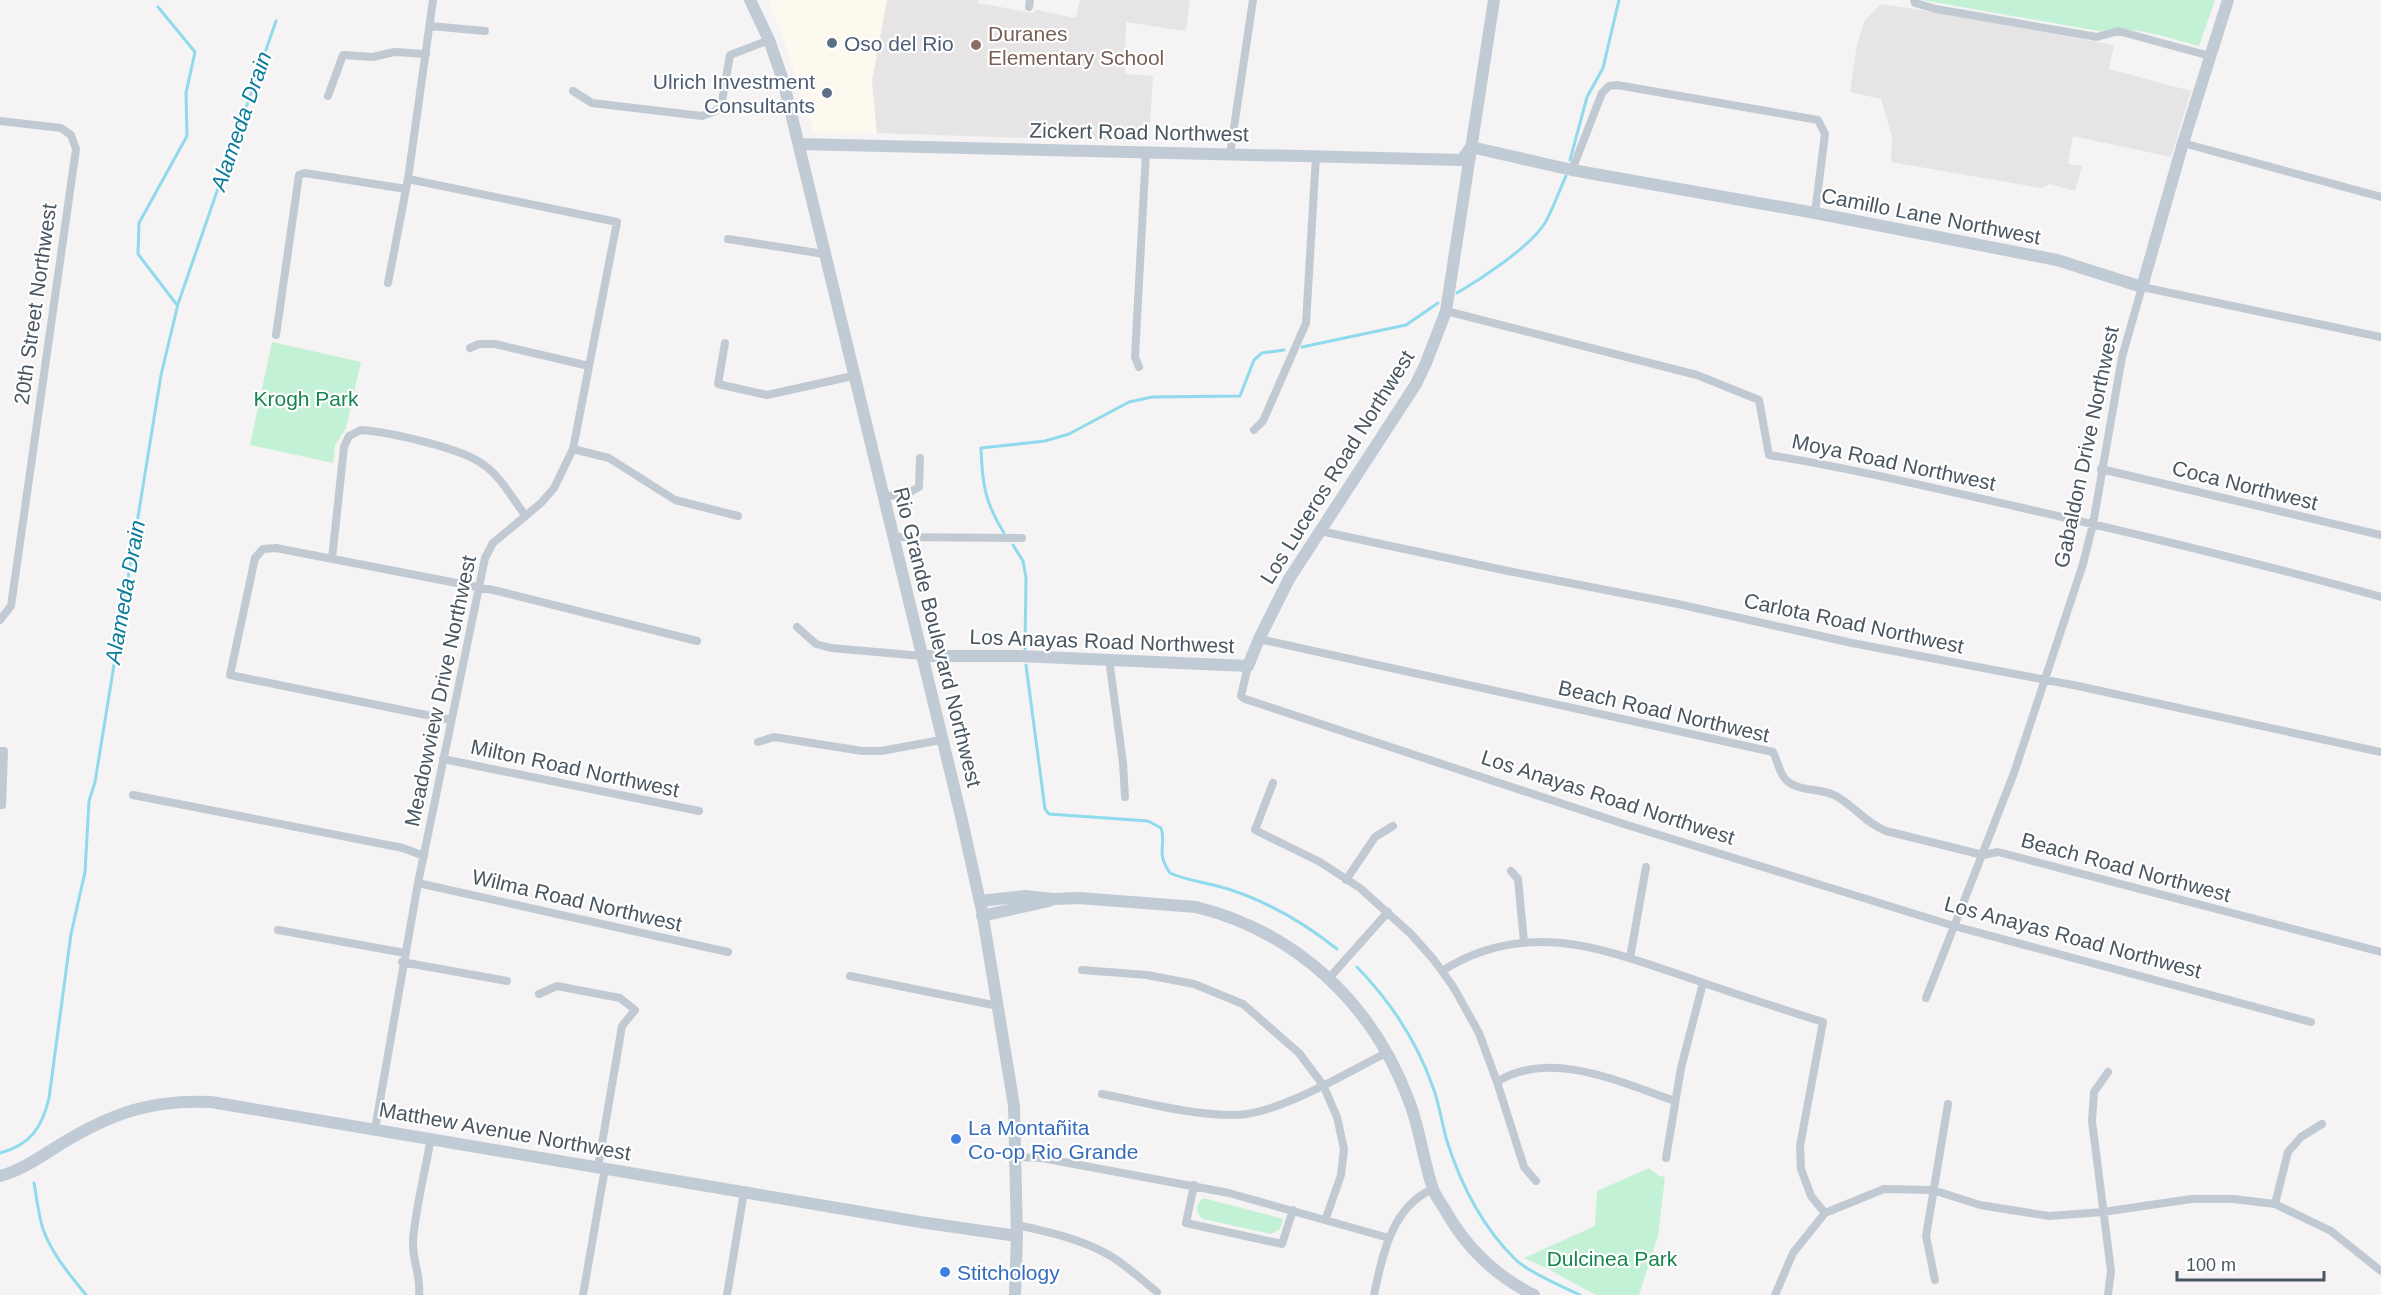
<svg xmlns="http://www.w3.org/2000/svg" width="2381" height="1295" viewBox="0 0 2381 1295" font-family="Helvetica,sans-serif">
<rect width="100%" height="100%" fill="#f5f3f3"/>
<!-- commercial -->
<path fill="#fdf9ef" d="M768,0H887L872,81L877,133H814L786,46Z"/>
<!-- education -->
<path fill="#e6e4e5" d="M887,0H978V3L1033,13L1036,10L1076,18L1080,0H1190L1186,31L1126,22L1125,74L1153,76L1149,142L877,133L872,81Z
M1881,4L1954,15L2114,45L2109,69L2191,91L2171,157L2073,136L2068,164L2082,166L2075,191L2050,184L2041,188L1891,162L1892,137L1881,99L1850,92L1857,44L1865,20Z"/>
<!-- green -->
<path fill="#c3f1d5" d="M1922,0H2215L2199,46C2170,39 2134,24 2104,32Z
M272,342L361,362L346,428L335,445L333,463L250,445Z
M1649,1168L1659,1176L1665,1177L1658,1236L1639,1295H1596L1548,1269L1524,1258L1595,1226L1597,1191Z
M1203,1198L1283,1219L1280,1229L1271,1234L1203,1219C1195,1213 1195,1205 1203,1198Z"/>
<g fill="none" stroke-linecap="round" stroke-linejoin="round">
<!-- stream -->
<path stroke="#90daee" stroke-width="3" d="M158,7L195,52L186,93L187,136L139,223L138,254L177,305
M1570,160L1587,97L1603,68L1619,0
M1457,293C1481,279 1530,247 1545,223C1553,209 1559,191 1566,176
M1302,347L1406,325L1438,303
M1004,533C985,503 982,483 981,448L1045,441L1069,434L1129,402L1152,397L1240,396L1254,360L1262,353L1284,350
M1013,545L1023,561L1026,578L1025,649
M1026,665L1045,809L1049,814L1148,821L1161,828C1167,844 1155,852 1170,873C1188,881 1209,883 1228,889C1269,902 1303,922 1337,949
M1357,967C1391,1002 1418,1043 1434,1090C1439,1105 1442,1122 1446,1138C1460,1183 1482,1227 1516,1260C1528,1272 1563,1287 1580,1295
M0,1153C30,1145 42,1128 49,1098L71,934L85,872L89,801L95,782L161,375L178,304L276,21
M34,1183C37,1198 38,1214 43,1229C52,1254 69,1274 86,1295"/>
<!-- street -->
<path stroke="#c1cad2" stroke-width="8" d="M1914,0L1915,3L1936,9L2097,37L2118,31L2210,56
M1029,7L1030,0
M430,26L485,31
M573,91L592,103L702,116L716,111L722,101L730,55L769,40
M328,96L343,55L373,57L394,52L426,54
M0,121L61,128L71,135L76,149L11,606L0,620
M2183,143L2381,197
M1230,154L1253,0
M1572,170L1602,93L1609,86L1617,85L1818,120L1825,134L1815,213
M728,239L824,254
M388,283L408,179L433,0
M1446,311L1697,375L1759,400L1769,455C1851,468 1933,488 2014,506C2137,534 2260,563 2381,597
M276,335L299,175L305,173L406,189
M725,343L718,384L767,395L853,376
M470,348L479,344H495L589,366
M1139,367L1135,357L1146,152
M1254,430L1263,421L1306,323L1316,156
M573,449L609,458L675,500L738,516
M2101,469L2381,535
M884,496L905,495L919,487L920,458
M1320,531L1508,571L1678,604L1852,643L2078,686L2381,752
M894,537L1022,538
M332,559L344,447L349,436L361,430C389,432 462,448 484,465C501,477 512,498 525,515
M797,627L816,644L831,648L922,656
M1259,639L1773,752C1778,761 1779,774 1787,781C1800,792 1822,788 1836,796C1854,806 1867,824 1886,831L1983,855L1998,852L2381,952
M1109,659L1123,763L1125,797
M1248,666L1241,696L1245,699L1627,825L1954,926L2311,1022
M451,720L230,675L255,558L263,549L276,548L498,591L697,641
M758,742L774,737L862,751H881L941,740
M0,751H4L2,805
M443,759L699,811
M1273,783L1255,830L1320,862L1360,888L1411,934L1434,960L1454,988L1479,1033L1497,1082L1524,1167L1536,1181
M133,795L403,848L424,856
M1511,871L1518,879L1524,942
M1346,880L1375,837L1393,826
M418,883L728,952
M278,930L405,953
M1630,958L1646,867
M402,962L507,981
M1082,970L1147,975L1194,984L1243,1004L1299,1053L1323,1085L1337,1117L1344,1149L1341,1175L1326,1218
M1442,971C1531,915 1611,952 1701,982C1741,996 1782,1009 1823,1022L1800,1146L1801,1169L1811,1196L1825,1213
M850,976L998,1006
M1330,977L1388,912
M539,994L557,986L620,998L635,1010L622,1026L598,1167
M1926,998L2014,773L2083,564L2093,524L2122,357L2142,287L2381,337
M2108,1072L2094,1092L2092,1121L2111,1271L2108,1295
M1497,1082C1550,1048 1622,1083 1675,1101
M1102,1094C1144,1102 1189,1115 1233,1115C1276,1116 1348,1072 1388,1052
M375,1129L418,883L485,558L493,543L541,503L554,488L573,449L617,222L408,179
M1016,1157L1042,1158L1229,1193L1389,1238
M1666,1158L1681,1068L1703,983
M1194,1185L1186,1223L1282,1244L1293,1210
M2275,1204L2288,1152L2301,1137L2322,1124
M1017,1225C1049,1232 1081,1239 1109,1255C1126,1265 1142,1280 1157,1292
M1935,1280L1926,1236L1948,1104
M419,1295C421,1275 412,1261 413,1240C416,1206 425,1172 431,1138
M583,1295L605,1168
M727,1295L744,1192
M1374,1295C1382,1256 1392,1206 1433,1189
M1775,1295L1793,1253L1825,1213L1884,1189L1933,1190L1980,1205L2049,1216L2103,1212L2191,1199H2233L2275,1204L2331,1231L2381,1271"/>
<!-- secondary -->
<path stroke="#c1cbd6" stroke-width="12" d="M750,0L769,40L783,80L961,816L982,911L1014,1106L1017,1236L1015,1295
M799,144L1462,160L1471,147L1572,170L1815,213L2057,260L2142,287L2183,143L2228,0
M922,656H1019L1248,666L1259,639L1289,579L1416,384L1426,363L1446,311L1494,0
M980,901L1025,896L1053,899L1079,898L1196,907C1297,932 1373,1004 1409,1101C1420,1129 1423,1160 1433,1189C1435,1195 1440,1202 1444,1208C1465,1246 1495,1276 1534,1295
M982,916L1049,901
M0,1176C22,1170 42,1156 61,1144C112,1113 152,1099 211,1102L920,1222L1017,1236"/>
</g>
<!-- markers -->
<g fill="#5c6f8a" stroke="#fff" stroke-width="2">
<circle cx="832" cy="43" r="6"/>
<circle cx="827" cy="93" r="6"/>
</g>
<circle fill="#8d6e63" stroke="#fff" stroke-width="2" cx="976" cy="45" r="6"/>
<g fill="#3f7fe0" stroke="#fff" stroke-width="2">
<circle cx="956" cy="1139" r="6"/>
<circle cx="945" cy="1272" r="6"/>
</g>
<g text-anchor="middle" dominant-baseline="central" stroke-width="4.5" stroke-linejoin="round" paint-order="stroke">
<!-- education labels -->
<g font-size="21" fill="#785e54" stroke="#fff" text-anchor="start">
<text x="988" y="33">Duranes<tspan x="988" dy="24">Elementary School</tspan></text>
</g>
<!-- service labels -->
<g font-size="21" fill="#4e5e75" stroke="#fff" text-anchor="start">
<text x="844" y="43">Oso del Rio</text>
<text x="815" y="81" text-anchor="end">Ulrich Investment<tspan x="815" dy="24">Consultants</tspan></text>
</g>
<!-- street labels -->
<g font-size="21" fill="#4a5661" stroke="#fff">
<text transform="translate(1139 132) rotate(1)">Zickert Road Northwest</text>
<text transform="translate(1931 216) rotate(11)">Camillo Lane Northwest</text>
<text transform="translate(35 304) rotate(-82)">20th Street Northwest</text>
<text transform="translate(2086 447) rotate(-78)">Gabaldon Drive Northwest</text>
<text transform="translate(1894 462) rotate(12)">Moya Road Northwest</text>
<text transform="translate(1337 467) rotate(-58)">Los Luceros Road Northwest</text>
<text transform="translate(2245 485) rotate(14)">Coca Northwest</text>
<text transform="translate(1854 623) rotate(12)">Carlota Road Northwest</text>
<text transform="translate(938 637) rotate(76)">Rio Grande Boulevard Northwest</text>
<text transform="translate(1102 641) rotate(2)">Los Anayas Road Northwest</text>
<text transform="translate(440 691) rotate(-78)">Meadowview Drive Northwest</text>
<text transform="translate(1664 711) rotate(13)">Beach Road Northwest</text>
<text transform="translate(575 768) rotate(12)">Milton Road Northwest</text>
<text transform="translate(1608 797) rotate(18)">Los Anayas Road Northwest</text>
<text transform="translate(2126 867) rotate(15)">Beach Road Northwest</text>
<text transform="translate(577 900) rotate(13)">Wilma Road Northwest</text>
<text transform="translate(2073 937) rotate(15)">Los Anayas Road Northwest</text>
<text transform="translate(505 1131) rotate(10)">Matthew Avenue Northwest</text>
</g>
<!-- park labels -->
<g font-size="21" fill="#17864f" stroke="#fff">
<text x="306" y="398">Krogh Park</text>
<text x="1612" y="1258">Dulcinea Park</text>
</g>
<!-- shop labels -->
<g font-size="21" fill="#366cbe" stroke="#fff" text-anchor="start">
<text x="968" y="1127">La Montañita<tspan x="968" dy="24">Co-op Rio Grande</tspan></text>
<text x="957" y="1272">Stitchology</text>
</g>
<!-- water labels -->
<g font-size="22" font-style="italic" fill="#0c7c9b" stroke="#fff">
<text transform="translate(241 121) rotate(-71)">Alameda Drain</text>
<text transform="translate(125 592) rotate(-80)">Alameda Drain</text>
</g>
</g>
<!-- scale -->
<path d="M2177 1271v9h147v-9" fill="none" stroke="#4a5661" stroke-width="3"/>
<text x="2186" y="1271" font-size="18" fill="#4a5661" stroke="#ffffff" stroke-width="4.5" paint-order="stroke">100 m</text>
</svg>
